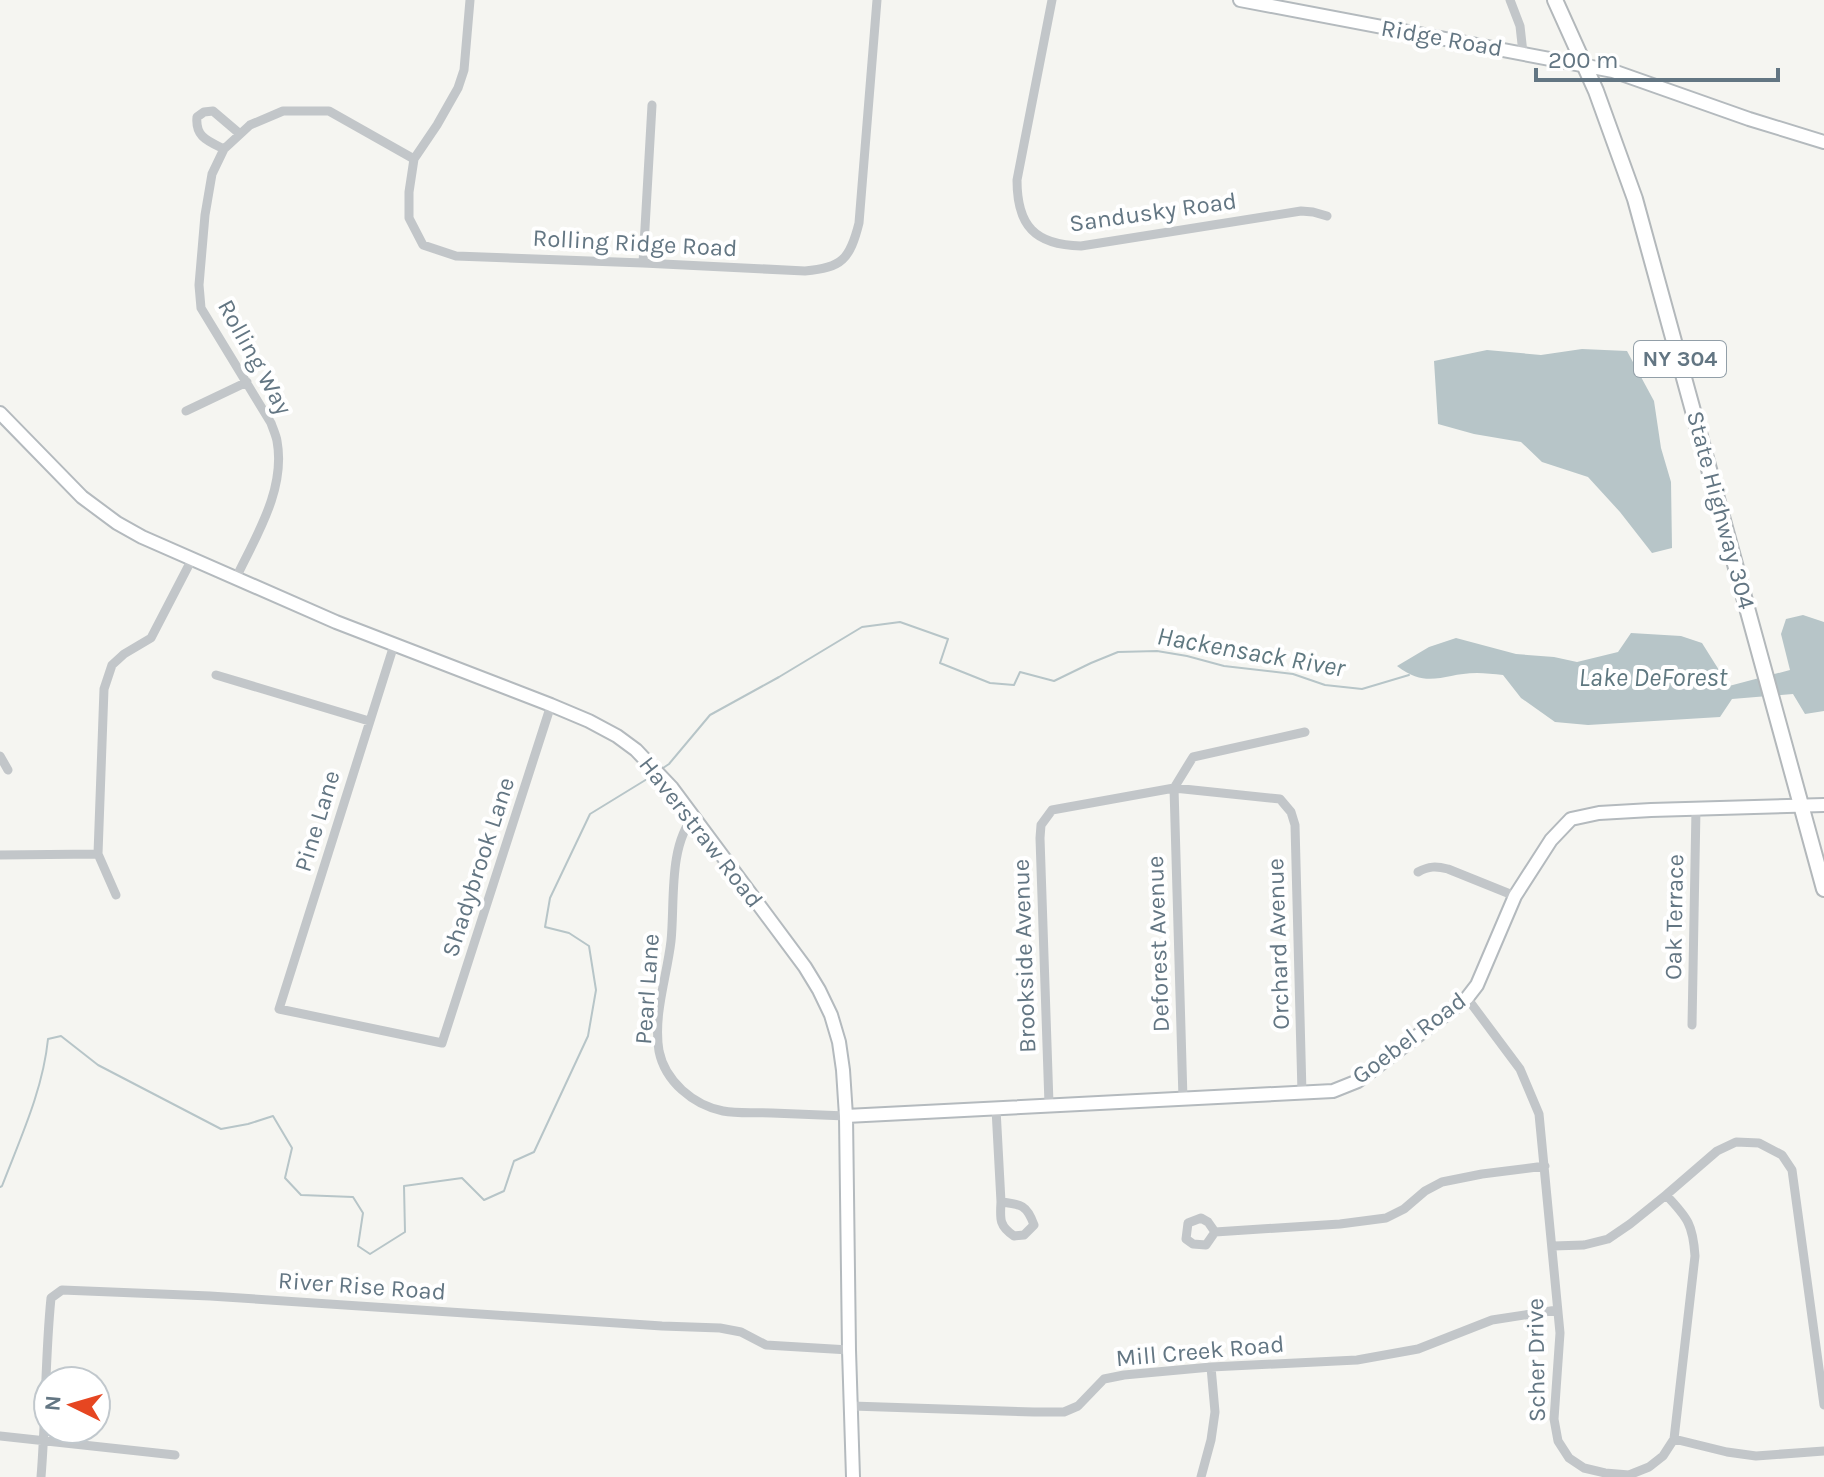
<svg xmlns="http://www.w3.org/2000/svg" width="1824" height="1477" viewBox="0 0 1824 1477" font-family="Karla,sans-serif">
<rect width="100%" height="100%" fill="#f5f5f1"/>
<!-- water -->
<path fill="#b7c5c8" d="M1582,349L1627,351L1654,401L1661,448L1671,482L1672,548L1652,553L1620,512L1588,477L1542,462L1521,442L1474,434L1438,424L1434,361L1487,350L1541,355Z
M1803,615L1824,622V711L1805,714L1793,694L1732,699L1720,717L1588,725L1555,722L1521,698L1503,675C1494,674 1485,673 1477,673C1443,673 1429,690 1397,666L1429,647L1456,638L1516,654L1554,657L1577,662L1618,652L1631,633L1681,636L1702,643L1729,686L1790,670L1781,634L1786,619Z"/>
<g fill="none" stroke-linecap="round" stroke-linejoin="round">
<!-- stream -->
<path stroke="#b7c5c8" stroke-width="2" d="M660,770L669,764L710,715L779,677L862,627L900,622L948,639L940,663L990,683L1014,685L1020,672L1054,681L1091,663L1118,652L1157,651L1187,656L1224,666L1293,674L1325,685L1362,689L1409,675
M0,1187L2,1186C20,1139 43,1090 48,1039L61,1036L98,1065L221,1129L248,1124L273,1116L292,1148L285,1178L301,1195L353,1197L363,1213L358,1246L370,1254L405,1232L404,1186L462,1178L484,1200L504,1191L514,1161L534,1152L588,1036L596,990L589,946L569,933L545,927L550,898L590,814L652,776"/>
<defs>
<path id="secondary" d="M1240,0L1613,71L1749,119L1824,142
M0,413L82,497L117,523L142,537L336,622L551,705L589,721L617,736L636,750L672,788L805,967L819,990L831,1015L839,1042L843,1070L846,1116L849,1350L853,1477
M846,1116L1333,1091L1358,1081L1467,998L1477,985L1515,896L1551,840L1571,819L1599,813L1651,810L1824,805"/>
<path id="primary" d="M1555,0L1596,91L1635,199L1824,889"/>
</defs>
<!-- secondary casing -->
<use href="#secondary" stroke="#b4babe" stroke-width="16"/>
<!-- primary casing -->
<use href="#primary" stroke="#b3b8bb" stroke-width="18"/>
<!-- street -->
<path stroke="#c2c6c9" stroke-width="9" d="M470,0L464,70L458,88L437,125L414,159L409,192V218L423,245L456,256L643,263L805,271C842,268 850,259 859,223L877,0
M1052,0L1017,180C1017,226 1035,245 1081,246L1301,211L1313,212L1327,216
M1510,0L1520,26L1523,53
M224,149C208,141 195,137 197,117L204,112L213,111L240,134
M643,263L652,105
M186,411L247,382
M236,578C256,536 286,489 277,441C276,435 273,429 271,423L201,308L199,285L205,215L212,174L224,149L250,125L283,111H329L414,159
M394,645L279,1009L442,1043L551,705
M216,675L369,721
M0,756L8,770
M694,816C668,846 675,903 671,941C667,976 653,1015 659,1051C665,1081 693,1105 723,1111C739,1114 756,1112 772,1113C797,1114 821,1115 846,1116
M0,855L98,854
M1418,872C1429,866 1436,866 1448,869L1515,896
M116,895L98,854L104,689L112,665L124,654L151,638L192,559
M1467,998L1520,1069L1539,1114L1560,1333L1554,1419L1558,1441L1569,1458L1584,1468L1605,1473L1629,1475L1649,1467L1663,1456L1674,1439L1695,1256C1693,1225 1688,1218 1666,1195
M1692,1025L1696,809
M1183,1099L1174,788L1193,757L1305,732
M1049,1104L1040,838L1041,825L1052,810L1174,788L1280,799L1291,812L1295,825L1302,1093
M996,1109L1001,1202C1000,1219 999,1226 1014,1236L1024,1235L1034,1225C1027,1205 1021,1204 1001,1202
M1215,1232L1206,1245L1193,1244L1186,1239L1188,1223L1201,1218L1208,1222L1215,1232L1340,1224L1386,1218L1404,1209L1425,1191L1442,1182L1482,1174L1545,1166
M1553,1246L1584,1245L1608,1239L1630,1224L1666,1195L1717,1151L1736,1142L1759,1143L1782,1155L1792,1170L1824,1405
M852,1406L1034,1412H1064L1078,1406L1104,1379L1124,1375L1211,1367L1357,1360L1418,1349L1492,1320L1557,1310
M0,1436L175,1455
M1674,1439L1727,1452L1756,1456L1824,1451
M41,1477C46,1417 45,1357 51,1298L62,1290L210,1296L662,1326L720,1328L741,1332L766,1345L849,1350
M1201,1477L1211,1440L1215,1412L1211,1367"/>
<!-- secondary -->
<use href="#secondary" stroke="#fff" stroke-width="12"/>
<!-- primary -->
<use href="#primary" stroke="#fff" stroke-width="14"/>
</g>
<g text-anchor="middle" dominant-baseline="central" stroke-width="8" stroke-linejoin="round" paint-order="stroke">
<!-- shield labels -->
<rect fill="#fff" stroke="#929fa8" stroke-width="2" x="1634" y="341" width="92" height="36" rx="6"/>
<g font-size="22" font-weight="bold" fill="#637683">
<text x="1680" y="359">NY 304</text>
</g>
<!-- street labels -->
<g font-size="24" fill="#637683" stroke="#fff">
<text transform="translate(1442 38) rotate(10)">Ridge Road</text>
<text transform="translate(1153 212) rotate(-8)">Sandusky Road</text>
<text transform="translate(635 243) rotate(3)">Rolling Ridge Road</text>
<text transform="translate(255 357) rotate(61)">Rolling Way</text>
<text transform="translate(1721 510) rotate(75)">State Highway 304</text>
<text transform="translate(317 821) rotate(-73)">Pine Lane</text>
<text transform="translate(701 832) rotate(52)">Haverstraw Road</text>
<text transform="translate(478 867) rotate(-72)">Shadybrook Lane</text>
<text transform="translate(1674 917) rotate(-89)">Oak Terrace</text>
<text transform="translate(1158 944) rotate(-92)">Deforest Avenue</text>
<text transform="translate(1278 944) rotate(-92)">Orchard Avenue</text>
<text transform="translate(1024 956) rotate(-92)">Brookside Avenue</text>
<text transform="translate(647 989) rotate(-86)">Pearl Lane</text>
<text transform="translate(1409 1038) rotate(-37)">Goebel Road</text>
<text transform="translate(362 1286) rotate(4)">River Rise Road</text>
<text transform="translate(1200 1351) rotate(-5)">Mill Creek Road</text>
<text transform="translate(1536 1360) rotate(-91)">Scher Drive</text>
</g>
<!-- water labels -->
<g font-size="26" font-style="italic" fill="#5f7880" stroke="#fff">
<text transform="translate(1251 652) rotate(10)">Hackensack River</text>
<text x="1653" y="677">Lake DeForest</text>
</g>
</g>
<!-- north arrow -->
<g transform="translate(72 1405) rotate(275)"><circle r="38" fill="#ffffff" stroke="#c1c8cd" stroke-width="2"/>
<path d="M0-6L14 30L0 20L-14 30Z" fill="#e64621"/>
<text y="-12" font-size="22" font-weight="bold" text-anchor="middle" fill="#637683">N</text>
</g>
<!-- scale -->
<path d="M1536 68v12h242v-12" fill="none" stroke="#637683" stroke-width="4"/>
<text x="1548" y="68" font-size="24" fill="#637683" stroke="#ffffff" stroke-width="6" paint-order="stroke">200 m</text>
</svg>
